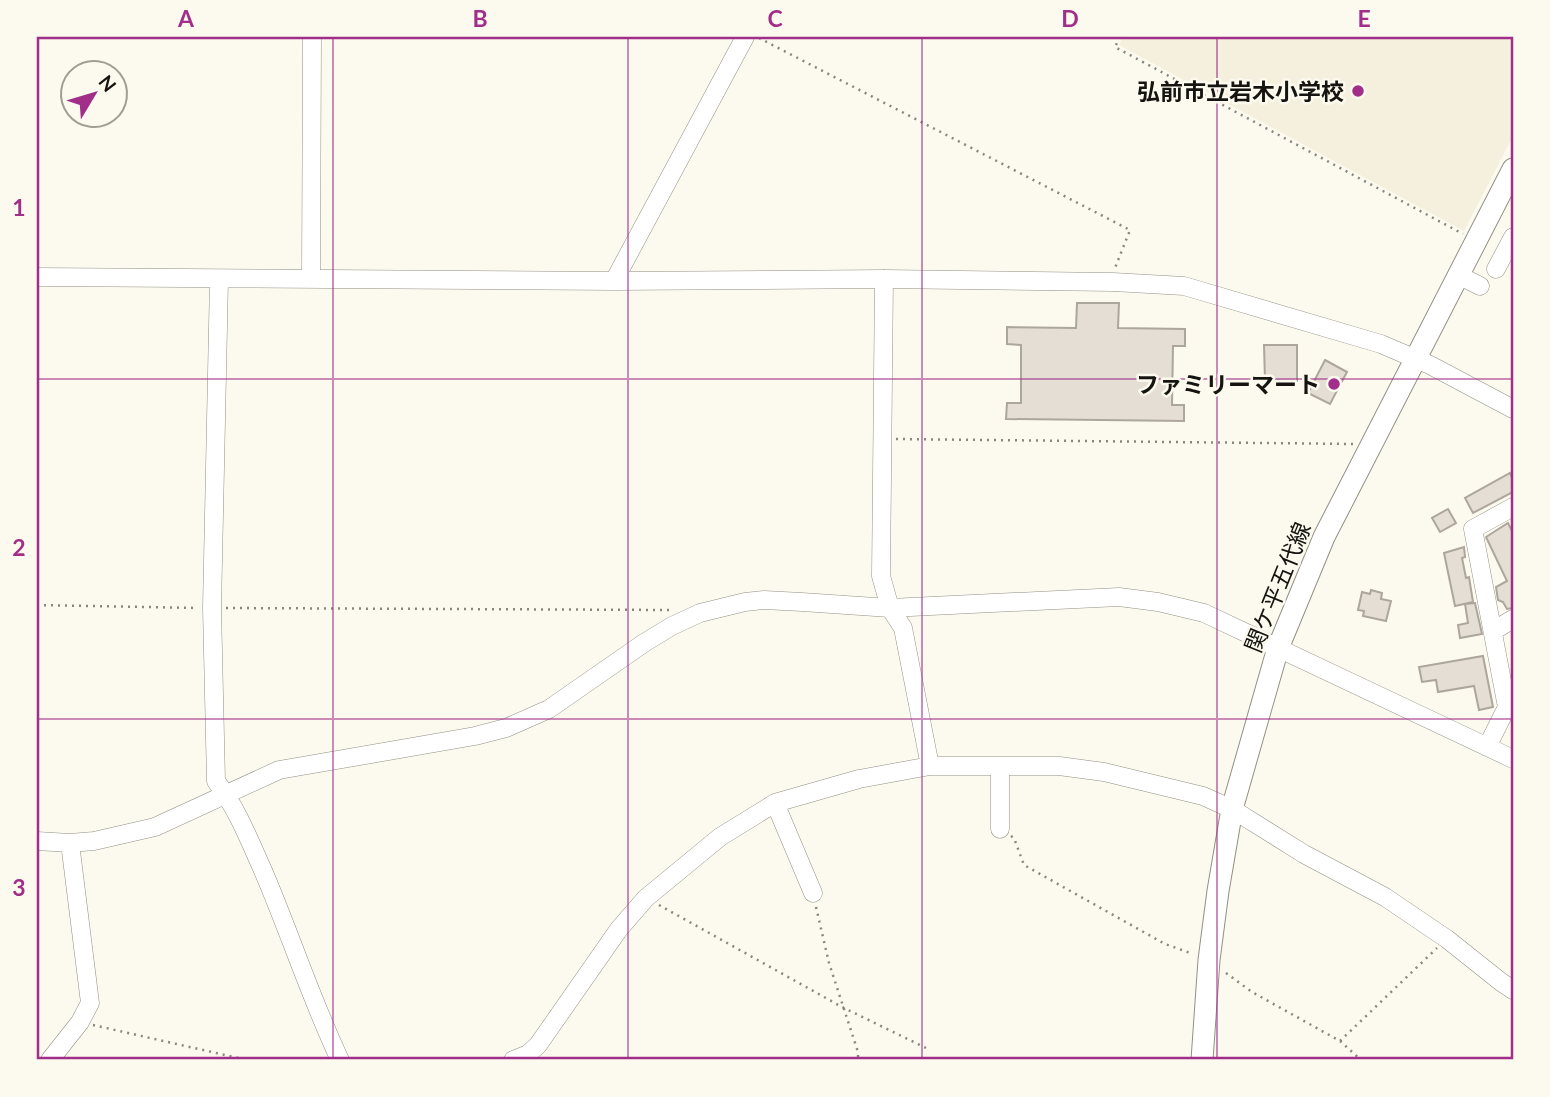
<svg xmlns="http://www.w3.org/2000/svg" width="1550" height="1097" viewBox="0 0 1550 1097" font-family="Lato,'Noto Sans JP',sans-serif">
<rect width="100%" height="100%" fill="#fcfaee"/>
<!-- built -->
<path fill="#f4f0dd" d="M1123,37H1513V136L1464,231L1119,45Z"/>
<!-- building -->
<path fill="#e5ded4" stroke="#ada69d" stroke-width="2" d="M1077,303H1119L1118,328L1185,329V346H1173L1172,405H1184V421L1006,419L1007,403H1021V345L1007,344V327L1076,328Z
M1264,345H1297V381H1265Z
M1325,360L1347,372L1330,404L1308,393Z
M1510,473L1513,480V492L1473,513L1465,498Z
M1448,509L1456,523L1440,532L1432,518Z
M1508,523L1513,533V608L1507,609L1503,602L1498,600L1496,587L1507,581L1486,537Z
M1464,547L1465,557L1462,558L1466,578L1469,577L1473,602L1455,606L1444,553Z
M1371,590L1382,593L1381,599L1391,601L1386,621L1363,616L1364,611L1358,610L1362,592L1370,594Z
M1475,603L1482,634L1460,638L1458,625L1468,623L1465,604Z
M1483,656L1493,707L1479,710L1474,686L1438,692L1436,680L1422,682L1419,667Z"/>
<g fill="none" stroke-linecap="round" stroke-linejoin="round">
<defs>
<path id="minor" d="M1496,269L1513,237
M1458,275L1480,286
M37,277L614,281L884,279L1113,282L1184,286L1381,344L1430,365L1513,409
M311,278L312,37
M884,279L881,576L890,608L903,628L930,766
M219,280L212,608L216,781C237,809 247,835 261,866C289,930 310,997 340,1060
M614,281L745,37
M1493,631L1513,619
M1507,707L1473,529L1513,507
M1487,747L1507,707L1513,703
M775,803L813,893
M1000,829V766
M37,841L70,843L94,841L155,827L279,770L475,736L506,728L549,709L644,643L672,626L700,613L745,602L764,600L802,602L890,608L1119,597L1158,602L1204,613L1513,759
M50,1060L80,1022L90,1003L70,843
M513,1060L528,1054L538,1045L619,929L646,898L720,837L775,803L859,779L930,766H1059L1104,772L1203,796L1232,809L1304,854L1385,897L1447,939L1501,982L1513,990"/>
<path id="major" d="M1202,1060L1209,960L1218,891L1232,809L1278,648L1324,537L1513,169"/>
</defs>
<!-- minor casing -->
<use href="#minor" stroke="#929085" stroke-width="19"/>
<!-- major casing -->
<use href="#major" stroke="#929085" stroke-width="23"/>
<!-- path -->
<path stroke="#88877f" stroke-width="2.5" stroke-dasharray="2 5" stroke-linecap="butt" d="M1120,37L1115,47L1463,234
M759,38L1130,230L1115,268
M896,439L1355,444
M37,605L198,608
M226,608L670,610
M1011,836L1014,838L1024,865L1165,944L1193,954
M659,905L842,1007L926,1048
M816,907L829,963L858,1052V1060
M1226,973L1252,992L1340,1041L1361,1060
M93,1025L247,1060
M1340,1041L1437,948"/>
<!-- minor -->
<use href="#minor" stroke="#fff" stroke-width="18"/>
<!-- major -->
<use href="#major" stroke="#fff" stroke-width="21"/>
</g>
<!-- grid -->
<path fill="none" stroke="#a12e88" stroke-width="2" stroke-opacity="0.55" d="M333,37V1060M628,37V1060M922,37V1060M1217,37V1060M37,379H1513M37,719H1513"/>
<!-- markers -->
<g fill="#a12e88" stroke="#fcfaee" stroke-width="2.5">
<circle cx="1358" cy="91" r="7"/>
<circle cx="1334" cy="384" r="7"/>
</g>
<g text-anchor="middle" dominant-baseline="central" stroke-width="5" stroke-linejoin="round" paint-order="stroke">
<!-- poi labels -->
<g font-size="23" font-weight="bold" fill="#151410" stroke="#fcfaee" text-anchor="end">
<text x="1344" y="91">弘前市立岩木小学校</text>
<text x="1320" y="384">ファミリーマート</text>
</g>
<!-- street labels -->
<g font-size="23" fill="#151410" stroke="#fcfaee">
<text transform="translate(1277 587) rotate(-68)">関ケ平五代線</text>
</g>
</g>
<!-- border -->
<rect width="1550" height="1097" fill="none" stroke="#fcfaee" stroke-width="77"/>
<!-- north arrow -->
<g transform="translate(94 94) rotate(52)"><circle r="33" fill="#fcfaee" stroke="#a09e95" stroke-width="2"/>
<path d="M0-5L12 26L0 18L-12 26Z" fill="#a12e88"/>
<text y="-10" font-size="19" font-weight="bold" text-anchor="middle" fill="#151410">N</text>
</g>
<rect x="38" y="38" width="1474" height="1020" fill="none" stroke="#a12e88" stroke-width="2.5"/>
<g font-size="23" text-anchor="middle" font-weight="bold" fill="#a12e88">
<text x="186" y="27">A</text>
<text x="480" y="27">B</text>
<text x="775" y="27">C</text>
<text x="1070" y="27">D</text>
<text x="1364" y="27">E</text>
<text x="19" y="216">1</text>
<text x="19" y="556">2</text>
<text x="19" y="896">3</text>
</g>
</svg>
